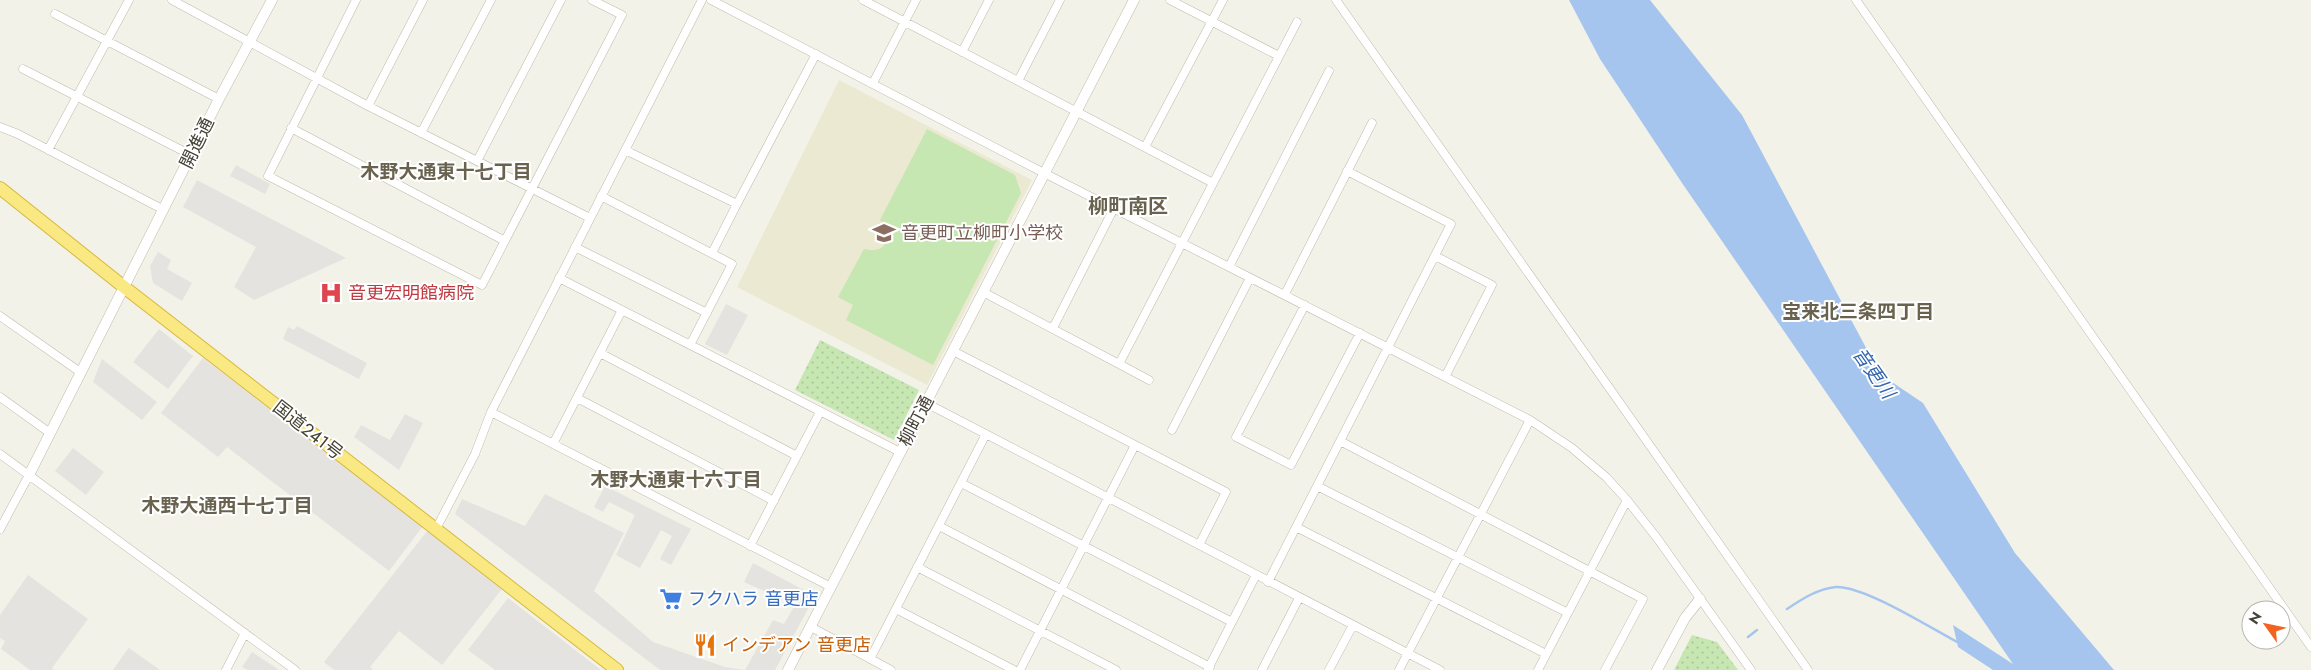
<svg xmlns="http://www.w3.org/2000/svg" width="2311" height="670" viewBox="0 0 2311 670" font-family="Jost,'Noto Sans JP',sans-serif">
<defs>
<pattern id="grass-dots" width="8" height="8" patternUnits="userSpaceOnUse" patternTransform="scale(1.25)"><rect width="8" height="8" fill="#c6e6b2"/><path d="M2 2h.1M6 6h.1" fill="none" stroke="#abc69a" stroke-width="1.8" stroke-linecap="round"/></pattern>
</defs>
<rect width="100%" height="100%" fill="#f3f2e8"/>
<!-- education -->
<path fill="#ece9d2" d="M839,80L1032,180L927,385L737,287Z"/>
<!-- grass -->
<path fill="url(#grass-dots)" d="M820,340L919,390L894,440L795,390Z
M1692,635L1717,642L1738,670H1674Z"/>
<!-- pitch -->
<path fill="#c6e6b2" d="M927,129L1015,175L1021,193L933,365L846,320L853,305L838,297L864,249C887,255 894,236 880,220Z"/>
<!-- parking -->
<path fill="#e4e3df" d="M236,165L270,184L265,194L230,176Z
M197,180L346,258L254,300L234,287L256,247L183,207Z
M158,252L171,260L167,269L192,283L182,301L153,283L150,266Z
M726,304L748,315L727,355L705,344Z
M297,326L367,363L359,379L283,339L288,327L294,330Z
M159,329L193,356L168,389L133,362Z
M203,358L423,526L389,571L227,447L218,457L161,413Z
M102,359L157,402L142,420L93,382Z
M405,414L423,423L399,470L354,437L361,425L390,440Z
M73,448L104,472L86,495L55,471Z
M605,486L691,529L671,565L660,559L672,536L661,530L640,568L616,555L635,515L609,502L603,512L594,507Z
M545,494L624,533L594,591L653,642L725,667L745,670H660L455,514L462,499L525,526Z
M428,530L502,589L442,665L399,631L370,667L373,670H334L324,662Z
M753,563L815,596L775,670H745L773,620L784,624L795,605L744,582Z
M28,575L88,619L52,668L54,670H30L1,649L5,641L0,638V615Z
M508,598L601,670H495L468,650Z
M129,647V648L160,670H113Z
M252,652L279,670H248L242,667Z"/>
<!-- water -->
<path fill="#a6c5ee" d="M1569,0H1650L1742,115L1880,374L1923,403L2015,553L2114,670H1993L1958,647L1953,625L2013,664L1682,183L1600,59Z"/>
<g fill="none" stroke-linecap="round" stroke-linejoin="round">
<!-- stream -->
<path stroke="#a6c5ee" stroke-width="2.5" d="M1787,609C1802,599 1817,589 1836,587C1865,586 1932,629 1959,643
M1748,637L1757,630"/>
<defs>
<path id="minor" d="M172,0L368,106L590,218
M356,0L268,176L482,285L622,15L592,0
M711,0L1044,173L1530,420L1572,448L1606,477L1627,500L1657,538L1751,670
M863,0L1213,183
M1170,0L1279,56
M1336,0L1808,670
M1856,0L2311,647
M55,14L219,99
M962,52L989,0
M23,69L191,155
M1018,81L1060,0
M873,83L916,0
M368,106L423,0
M0,127L18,134L164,210
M291,128L505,241
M421,133L491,0
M1145,147L1223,0
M48,150L129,0
M625,150L737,204L816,54
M477,161L561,0
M601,196L732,264L690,345
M575,247L707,313
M712,253L737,204
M1435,256L1492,285L1445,377
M1229,267L1329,71
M559,278L900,452
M983,292L1119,364L1297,22
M1285,294L1372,123
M1305,305L1236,437L1291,465L1360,333
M0,316L80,372
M1053,328L1114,208
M953,351L1226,492L1199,545
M600,353L797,456
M1119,364L1149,380
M0,397L50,433
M577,398L774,501
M926,403L1440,670
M491,412L831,587
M1172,430L1250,278
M1340,441L1643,599L1605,670
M553,444L622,310
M0,454L295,670
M961,483L1232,622
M1317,486L1568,613
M939,526L1210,667
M1296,527L1546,654
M0,529L29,475
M436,529L475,454L491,412L702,0
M750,546L820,412
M917,567L1116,670
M1268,582L1451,224L1347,171
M896,609L1014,670
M811,627L891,670
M870,659L986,434
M1208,669L1256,575
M226,670L245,633
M1020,670L1135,445
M1262,670L1299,598
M1329,670L1353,625
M1399,670L1530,420
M1538,670L1627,500"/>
<path id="tertiary" d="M29,475L219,99L272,0
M788,670L1134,0
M1657,670L1685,618L1700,599"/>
<path id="trunk" d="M0,188L124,287L617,670"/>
</defs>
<!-- minor casing -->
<use href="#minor" stroke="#bebbaa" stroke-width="9"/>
<!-- tertiary casing -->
<use href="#tertiary" stroke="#bebbaa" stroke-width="11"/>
<!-- trunk casing -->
<use href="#trunk" stroke="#d8b83d" stroke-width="14"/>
<!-- minor -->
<use href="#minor" stroke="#fff" stroke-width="8"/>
<!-- tertiary -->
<use href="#tertiary" stroke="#fff" stroke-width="10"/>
<!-- trunk -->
<use href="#trunk" stroke="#fae883" stroke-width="12"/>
</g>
<!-- icons -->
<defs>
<symbol id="school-bare" viewBox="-9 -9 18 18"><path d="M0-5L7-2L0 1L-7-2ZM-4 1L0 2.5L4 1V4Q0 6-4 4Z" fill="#8d6e63" stroke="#fff" stroke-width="2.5" paint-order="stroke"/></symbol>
<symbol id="hospital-bare" viewBox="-9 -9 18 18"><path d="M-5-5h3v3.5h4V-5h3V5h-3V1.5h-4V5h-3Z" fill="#e0444e" stroke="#fff" stroke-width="2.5" paint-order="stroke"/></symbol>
<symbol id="supermarket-bare" viewBox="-9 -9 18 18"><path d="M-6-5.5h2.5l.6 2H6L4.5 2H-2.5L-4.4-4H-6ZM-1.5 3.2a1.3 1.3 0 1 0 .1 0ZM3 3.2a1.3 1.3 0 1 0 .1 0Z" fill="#3f7fe0" stroke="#fff" stroke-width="2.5" paint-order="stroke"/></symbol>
<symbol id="restaurant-bare" viewBox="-9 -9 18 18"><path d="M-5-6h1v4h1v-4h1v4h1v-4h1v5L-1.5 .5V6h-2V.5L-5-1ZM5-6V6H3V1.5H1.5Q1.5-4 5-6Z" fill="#e8710a" stroke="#fff" stroke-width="2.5" paint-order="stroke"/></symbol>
</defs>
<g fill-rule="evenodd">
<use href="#school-bare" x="868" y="217" width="32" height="32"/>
<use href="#hospital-bare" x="315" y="277" width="32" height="32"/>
<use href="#supermarket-bare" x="655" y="583" width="32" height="32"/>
<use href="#restaurant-bare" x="689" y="629" width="32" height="32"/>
</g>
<g text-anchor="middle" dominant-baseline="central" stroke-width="4" stroke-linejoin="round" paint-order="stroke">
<!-- street labels -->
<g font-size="18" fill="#464337" stroke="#fff">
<text transform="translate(197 143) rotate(-64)">開進通</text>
<text transform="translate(916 421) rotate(-62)">柳町通</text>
<text transform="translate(308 430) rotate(38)">国道241号</text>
</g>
<!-- education labels -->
<g font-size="18" fill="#785e54" stroke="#fff" text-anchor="start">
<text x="901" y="233">音更町立柳町小学校</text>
</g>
<!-- health labels -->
<g font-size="18" fill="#be3a42" stroke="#fff" text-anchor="start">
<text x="348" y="293">音更宏明館病院</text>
</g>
<!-- shop labels -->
<g font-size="18" fill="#366cbe" stroke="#fff" text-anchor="start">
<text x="688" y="599">フクハラ 音更店</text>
</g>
<!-- food labels -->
<g font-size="18" fill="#c56008" stroke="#fff" text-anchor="start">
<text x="722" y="645">インデアン 音更店</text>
</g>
<!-- neighbourhood labels -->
<g font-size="19" font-weight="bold" fill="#69624e" stroke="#fff">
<text x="446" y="171">木野大通東十七丁目</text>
<text x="1858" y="311">宝来北三条四丁目</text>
<text x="676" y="479">木野大通東十六丁目</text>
<text x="227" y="505">木野大通西十七丁目</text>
</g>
<!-- water labels -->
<g font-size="19" font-style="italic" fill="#3366ae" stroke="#fff">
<text transform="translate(1874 373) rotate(55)">音更川</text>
</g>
<!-- quarter labels -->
<g font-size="20" font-weight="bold" fill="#69624e" stroke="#fff">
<text x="1128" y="206">柳町南区</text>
</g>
</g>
<!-- north arrow -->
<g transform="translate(2266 625) rotate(303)"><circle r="24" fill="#ffffff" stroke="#b5b4af"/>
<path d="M0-4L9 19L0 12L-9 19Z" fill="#f26220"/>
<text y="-8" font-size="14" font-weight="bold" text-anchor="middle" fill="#464337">N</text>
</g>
</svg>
